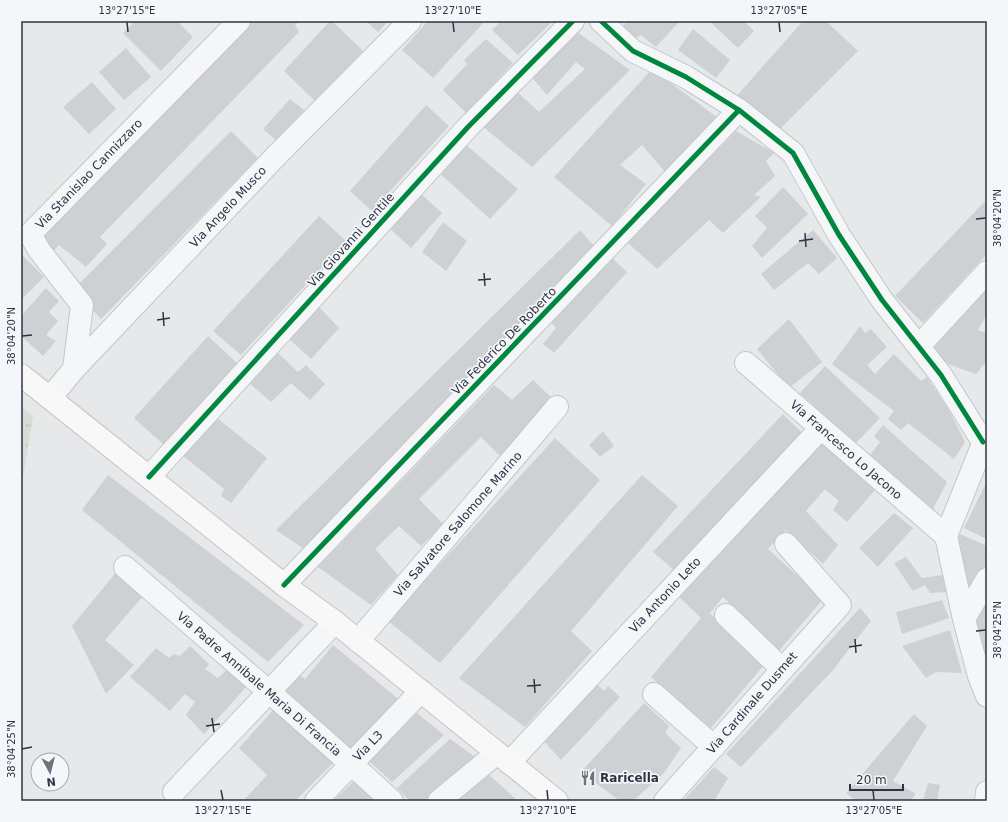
<svg xmlns="http://www.w3.org/2000/svg" width="1008" height="822" viewBox="0 0 1008 822" font-family="'DejaVu Sans',sans-serif">
<defs>
<pattern id="grass-tufts" width="24" height="20" patternUnits="userSpaceOnUse"><rect width="24" height="20" fill="#d6ded6"/><path d="M3 7l-1-3M5 7V3M7 7l1-3M15 17l-1-3M17 17v-4M19 17l1-3" fill="none" stroke="#b8bfb9"/></pattern>
</defs>
<rect width="100%" height="100%" fill="#e6e8ea"/>
<!-- grass -->
<path fill="url(#grass-tufts)" d="M21,406L33,416L21,490Z"/>
<!-- building -->
<path fill="#ced0d3" d="M135,21H177L193,37L161,71L123,33Z
M245,21H300L295,25L299,32L100,237L107,244L86,267L59,245L52,253L43,239L47,229Z
M330,21H332L363,51L315,101L284,71Z
M366,21H388L378,32Z
M428,21H485L433,78L402,50Z
M501,21H553L518,55L492,30Z
M627,21H680L656,47L641,35L633,40L622,27Z
M709,21H744L754,31L738,48Z
M803,21H826L858,51L778,131L734,99Z
M693,29L730,60L716,78L678,50Z
M576,31L630,70L532,167L481,125L514,89L539,112L585,69L576,62L547,95L529,74Z
M486,39L513,63L466,113L443,90L467,64L464,60Z
M126,48L151,77L124,100L99,72Z
M652,69L718,118L665,172L642,145L620,165L646,184L612,226L554,177Z
M92,82L116,109L89,134L63,107Z
M290,99L304,110L277,141L263,129Z
M426,105L449,126L372,211L350,191Z
M231,131L258,158L101,319L73,290Z
M736,131L774,153L766,161L775,176L754,195L761,197L723,233L709,220L657,269L627,242Z
M465,144L518,189L490,219L436,170Z
M783,187L808,214L762,258L752,246L767,228L755,216Z
M419,192L442,213L411,248L387,226Z
M987,199V254L923,323L895,296Z
M319,216L346,241L241,355L213,331Z
M443,222L467,241L446,271L422,252Z
M580,230L595,247L304,549L276,530Z
M813,230L837,258L819,274L808,263L774,290L761,274Z
M22,255L44,277L21,300V256Z
M611,257L627,272L554,353L543,344L556,328L551,322Z
M987,283V314L978,330L987,333V361L976,374L948,364L929,345Z
M46,288L59,301L49,312L58,321L46,335L56,341L43,356L21,336V316Z
M317,305L339,328L311,359L288,338Z
M789,319L822,362L789,388L757,349Z
M860,326L865,333L871,329L887,347L867,365L875,374L894,354L921,381L927,377L950,412L965,442L954,459L908,423L901,430L888,419L894,411L832,364Z
M208,336L238,364L164,445L134,418Z
M277,352L298,372L306,365L325,384L310,400L291,383L271,402L248,382Z
M825,366L880,418L855,444L800,393Z
M533,380L555,401L502,458L481,437L419,499L443,524L421,546L399,526L375,549L398,575L371,605L318,567L494,385L512,400Z
M212,414L267,458L231,503L221,496L224,489L181,454Z
M783,414L803,434L674,570L653,552Z
M883,425L947,482L933,509L870,455L880,442L874,436Z
M603,431L614,446L600,457L589,445Z
M555,438L600,480L440,663L388,621Z
M821,442L875,490L847,522L833,510L839,501L825,489L806,511L838,545L823,564L786,530L768,549L823,599L778,652L723,597L710,613L764,665L711,728L651,677L701,618L676,594Z
M108,475L304,625L268,662L82,510Z
M642,475L678,506L571,631L592,651L525,727L459,678Z
M987,481V539L964,528Z
M894,513L913,528L878,567L859,548Z
M960,534L987,546V562L973,587L964,583L957,542Z
M906,557L922,578L943,575L948,592L930,593L925,585L913,591L894,563Z
M118,570L144,595L105,640L134,665L106,694L72,626Z
M987,590V658L985,663L971,619Z
M942,600L949,618L902,634L896,612Z
M860,608L871,621L833,670L741,767L726,754Z
M950,630L962,673L936,672L926,678L902,646Z
M333,645L402,702L352,750L282,687L296,673L305,679Z
M190,646L209,664L205,669L218,678L230,667L247,686L204,734L186,715L195,702L185,694L170,711L130,677L156,648L169,658L174,654L180,656Z
M595,682L604,691L608,686L620,697L561,760L541,738Z
M644,703L669,726L665,733L681,748L664,773L633,801H620L581,772Z
M275,708L333,763L295,801H247L245,799L267,775L239,748Z
M417,713L444,735L392,782L369,761Z
M914,714L927,726L893,781L916,794L910,801H856L846,793Z
M450,739L481,761L431,801H410L397,788Z
M714,767L728,778L714,801H683Z
M488,774L518,801H451Z
M354,781L374,801H333Z
M928,783L940,785L937,801H923Z"/>
<g fill="none" stroke-linecap="round" stroke-linejoin="round">
<defs>
<path id="minor" d="M601,21L633,51L686,77L739,110L793,153L839,235L882,300L941,375L983,442
M919,346L987,272
M746,363L946,536
M74,369L82,305L39,250L30,234L239,21
M50,398L74,369L276,156L410,21
M987,434L946,536L964,619L979,676L987,696
M149,477L468,127L573,21
M125,567C214,645 305,721 392,801
M284,585L739,110
M726,615L782,669
M964,619L987,579
M358,641L557,407
M654,694L714,747
M509,763L821,428
M174,792L335,622
M316,801L421,691
M439,801L497,753
M665,801L840,605L786,544
M986,801L987,792"/>
<path id="major" d="M21,375L284,585L335,622L557,801"/>
</defs>
<!-- minor casing -->
<use href="#minor" stroke="#c4c6c8" stroke-width="24"/>
<!-- major casing -->
<use href="#major" stroke="#c2c5c8" stroke-width="24"/>
<!-- minor -->
<use href="#minor" stroke="#f5f6f7" stroke-width="22"/>
<!-- major -->
<use href="#major" stroke="#f8f8f8" stroke-width="22"/>
<defs>
<path id="cycleway" d="M601,21L633,51L686,77L739,110L793,153L839,235L882,300L941,375L983,442
M149,477L468,127L573,21
M284,585L739,110"/>
</defs>
<!-- cycleway casing -->
<use href="#cycleway" stroke="#f4f6f9" stroke-width="8"/>
<!-- cycleway -->
<use href="#cycleway" stroke="#00873e" stroke-width="5"/>
</g>
<!-- ticks -->
<path fill="none" stroke="#2b3445" stroke-width="1.5" d="M127,22L128,32M453,22L454,32M779,22L780,32M976,219L986,218M805,233L806,247M799,241L813,239M484,273L485,286M478,280L491,279M163,312L164,326M157,320L170,318M22,336L32,335M976,631L986,630M855,639L856,653M849,647L862,645M534,679L535,693M527,686L541,685M212,718L214,732M206,726L220,724M22,749L32,747M221,790L223,800M547,790L548,800M873,790L874,800"/>
<!-- icons -->
<defs>
<symbol id="restaurant-bare" viewBox="-9 -9 18 18"><path d="M-5-6h1v4h1v-4h1v4h1v-4h1v5L-1.5 .5V6h-2V.5L-5-1ZM5-6V6H3V1.5H1.5Q1.5-4 5-6Z" fill="#6c737f" stroke="#f4f6f9" stroke-width="2.5" paint-order="stroke"/></symbol>
</defs>
<g fill-rule="evenodd">
<use href="#restaurant-bare" x="577" y="767" width="22" height="22"/>
</g>
<g text-anchor="middle" dominant-baseline="central" stroke-width="3.5" stroke-linejoin="round" paint-order="stroke">
<!-- street labels -->
<g font-size="12" fill="#2b3445" stroke="#f4f6f9">
<text transform="translate(89 174) rotate(-46)">Via Stanislao Cannizzaro</text>
<text transform="translate(228 207) rotate(-47)">Via Angelo Musco</text>
<text transform="translate(351 240) rotate(-48)">Via Giovanni Gentile</text>
<text transform="translate(504 341) rotate(-46)">Via Federico De Roberto</text>
<text transform="translate(846 450) rotate(41)">Via Francesco Lo Jacono</text>
<text transform="translate(458 524) rotate(-49)">Via Salvatore Salomone Marino</text>
<text transform="translate(665 595) rotate(-47)">Via Antonio Leto</text>
<text transform="translate(259 684) rotate(41)">Via Padre Annibale Maria Di Francia</text>
<text transform="translate(752 703) rotate(-49)">Via Cardinale Dusmet</text>
<text transform="translate(368 746) rotate(-46)">Via L3</text>
</g>
<!-- poi labels -->
<g font-size="12" font-weight="bold" fill="#2b3445" stroke="#f4f6f9" text-anchor="start">
<text x="600" y="778">Raricella</text>
</g>
</g>
<!-- border -->
<rect width="1008" height="822" fill="none" stroke="#f4f6f9" stroke-width="44"/>
<!-- north arrow -->
<g transform="translate(50 772) rotate(173)"><circle r="19" fill="#f4f6f9" stroke="#a4a8b1"/>
<path d="M0-3L7 15L0 10L-7 15Z" fill="#6c737f"/>
<text y="-6" font-size="11" font-weight="bold" text-anchor="middle" fill="#2b3445">N</text>
</g>
<!-- scale -->
<path d="M850 784v6h53v-6" fill="none" stroke="#2b3445" stroke-width="2"/>
<text x="856" y="784" font-size="12" fill="#2b3445" stroke="#f4f6f9" stroke-width="3" paint-order="stroke">20 m</text>
<rect x="22" y="22" width="964" height="778" fill="none" stroke="#2b3445" stroke-width="1.5"/>
<g font-size="10" text-anchor="middle" fill="#2b3445">
<text x="127" y="14">13°27'15"E</text>
<text x="453" y="14">13°27'10"E</text>
<text x="779" y="14">13°27'05"E</text>
<text transform="translate(997 218) rotate(-90)" y="4">38°04'20"N</text>
<text transform="translate(11 336) rotate(-90)" y="4">38°04'20"N</text>
<text transform="translate(997 630) rotate(-90)" y="4">38°04'25"N</text>
<text transform="translate(11 749) rotate(-90)" y="4">38°04'25"N</text>
<text x="223" y="814">13°27'15"E</text>
<text x="548" y="814">13°27'10"E</text>
<text x="874" y="814">13°27'05"E</text>
</g>
</svg>
